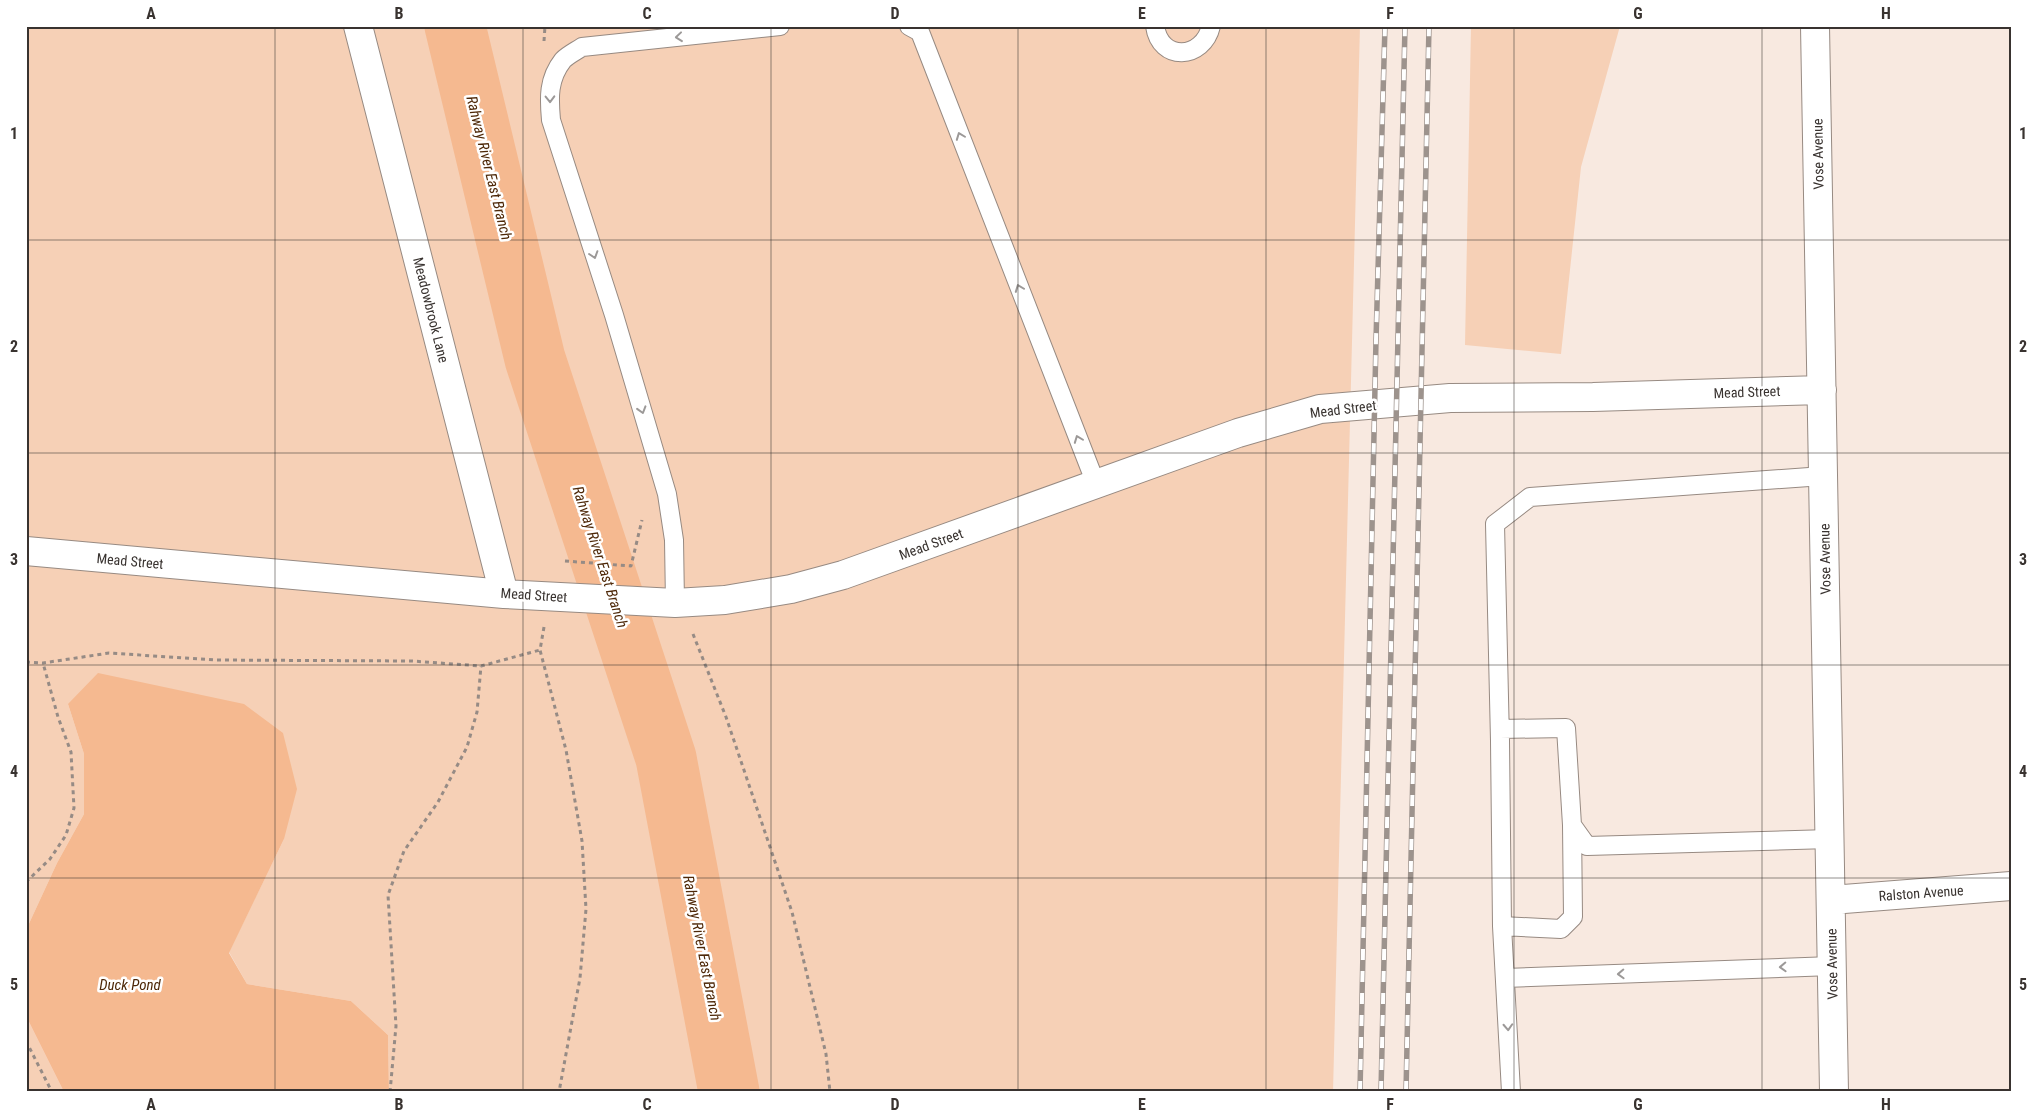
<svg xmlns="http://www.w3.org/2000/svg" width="2037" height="1118" viewBox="0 0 2037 1118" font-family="'Roboto Condensed',sans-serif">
<rect width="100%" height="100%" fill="#f8e9e0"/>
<!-- green -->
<path fill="#f6d0b6" d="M26,26H1360L1333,1092H389L388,1035L351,1001L247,984L229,952L284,839L68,704L84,754V814L57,863L26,930Z
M1471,26H1620L1581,167L1561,354L1465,345Z
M26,1014L27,1018L64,1092H26Z"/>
<!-- water -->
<path fill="#f5b990" d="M98,673L244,704L283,733L297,789L284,839L229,953L247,984L351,1001L388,1035L389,1092H64L27,1018L26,930L57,863L84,814V754L68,704Z"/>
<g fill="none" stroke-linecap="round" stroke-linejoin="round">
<!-- river -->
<path stroke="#f5b990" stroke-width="61" d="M455,26L535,359L666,758L729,1092"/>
<defs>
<path id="service" d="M909,26L920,32L1096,484
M1155,26C1160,62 1203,60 1211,26
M1823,476L1530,497L1495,524L1500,741L1502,926L1561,929L1573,917L1572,825L1587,846L1830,839
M675,603L674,540L667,494L614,315L551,120C549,98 548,79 563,60C568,55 576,51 582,47L780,26
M1500,729L1566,728L1572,825
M1502,926L1511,1092
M1505,978L1832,966"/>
<path id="minor" d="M358,26L504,594
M1815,26L1834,1092
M26,551L504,594L675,603L725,600L791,589L843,575L1238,433L1320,409L1450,398L1593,397L1822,390
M1831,900L2011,886"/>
</defs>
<!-- service casing -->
<use href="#service" stroke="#978a82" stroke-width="20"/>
<!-- minor casing -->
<use href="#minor" stroke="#978a82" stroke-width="30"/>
<!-- path -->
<path stroke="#968b85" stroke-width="3" stroke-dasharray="4 4" stroke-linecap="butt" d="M544,41L545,26
M565,561L631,566L642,520
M544,627L540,650L566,750L582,841L586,909L580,978L559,1092
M693,634L726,717L792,912L826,1054L830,1092
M26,662L43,663L109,653L215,660L412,661L481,666L540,650
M26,882L50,859L66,835L74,808L71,752L58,717L43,663
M26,1041L52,1092
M390,1092L396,1026L388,895L404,851L438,802L467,747L477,712L481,666"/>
<!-- service -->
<use href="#service" stroke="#fff" stroke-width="18"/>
<!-- minor -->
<use href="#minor" stroke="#fff" stroke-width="28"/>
<defs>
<path id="rail" d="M1360,1092L1376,340L1385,26
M1381,1092L1405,26
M1406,1092L1429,26"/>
</defs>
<!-- rail casing -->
<use href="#rail" stroke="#9d938d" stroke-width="5.5"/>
<!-- rail -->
<use href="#rail" stroke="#fff" stroke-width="4" stroke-dasharray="11" stroke-linecap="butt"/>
</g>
<!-- one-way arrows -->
<defs><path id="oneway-chevron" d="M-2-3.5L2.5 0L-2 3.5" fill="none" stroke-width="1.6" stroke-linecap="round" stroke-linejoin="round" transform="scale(1.25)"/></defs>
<g stroke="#9c9998">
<use href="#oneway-chevron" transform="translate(679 37) rotate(174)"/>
<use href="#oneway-chevron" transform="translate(550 99) rotate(89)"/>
<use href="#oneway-chevron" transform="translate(960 136) rotate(-111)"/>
<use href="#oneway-chevron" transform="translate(594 255) rotate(72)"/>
<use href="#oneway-chevron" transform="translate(1019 288) rotate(-111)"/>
<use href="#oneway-chevron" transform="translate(642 410) rotate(73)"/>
<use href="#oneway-chevron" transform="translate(1078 439) rotate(-111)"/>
<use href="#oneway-chevron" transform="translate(1783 967) rotate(178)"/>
<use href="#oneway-chevron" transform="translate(1621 974) rotate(178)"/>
<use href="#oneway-chevron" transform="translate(1508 1027) rotate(87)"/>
</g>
<!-- grid -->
<path fill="none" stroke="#393330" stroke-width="1" stroke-opacity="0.55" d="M275,26V1092M523,26V1092M771,26V1092M1018,26V1092M1266,26V1092M1514,26V1092M1762,26V1092M26,240H2011M26,453H2011M26,665H2011M26,878H2011"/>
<g text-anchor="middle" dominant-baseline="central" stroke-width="5" stroke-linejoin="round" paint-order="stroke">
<!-- street labels -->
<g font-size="14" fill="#393330" stroke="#fff">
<text transform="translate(1818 154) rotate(-91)">Vose Avenue</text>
<text transform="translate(431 310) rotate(76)">Meadowbrook Lane</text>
<text transform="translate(1747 392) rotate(-2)">Mead Street</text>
<text transform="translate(1343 409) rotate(-7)">Mead Street</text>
<text transform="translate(931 544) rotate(-20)">Mead Street</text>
<text transform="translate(1825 559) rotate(-91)">Vose Avenue</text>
<text transform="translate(130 561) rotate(5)">Mead Street</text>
<text transform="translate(534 595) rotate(4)">Mead Street</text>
<text transform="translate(1921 893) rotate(-4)">Ralston Avenue</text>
<text transform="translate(1832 964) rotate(-91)">Vose Avenue</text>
</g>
<!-- water labels -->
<g font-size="15" font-style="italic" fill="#4e2808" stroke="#fff">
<text transform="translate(489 168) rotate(76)">Rahway River East Branch</text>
<text transform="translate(600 557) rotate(72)">Rahway River East Branch</text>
<text transform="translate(702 948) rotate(79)">Rahway River East Branch</text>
<text x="130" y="985">Duck Pond</text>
</g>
</g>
<!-- border -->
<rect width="2037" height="1118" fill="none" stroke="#ffffff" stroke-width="55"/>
<rect x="28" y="28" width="1982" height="1062" fill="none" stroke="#393330" stroke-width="2"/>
<g font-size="16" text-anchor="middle" font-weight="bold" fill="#393330">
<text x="151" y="19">A</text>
<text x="399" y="19">B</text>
<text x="647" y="19">C</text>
<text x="895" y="19">D</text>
<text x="1142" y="19">E</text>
<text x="1390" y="19">F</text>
<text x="1638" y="19">G</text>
<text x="1886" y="19">H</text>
<text x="14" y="139">1</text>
<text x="2023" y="139">1</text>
<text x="14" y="352">2</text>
<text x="2023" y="352">2</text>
<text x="14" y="565">3</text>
<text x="2023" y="565">3</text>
<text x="14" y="777">4</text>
<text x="2023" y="777">4</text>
<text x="14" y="990">5</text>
<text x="2023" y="990">5</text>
<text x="151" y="1110">A</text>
<text x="399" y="1110">B</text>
<text x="647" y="1110">C</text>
<text x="895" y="1110">D</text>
<text x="1142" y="1110">E</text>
<text x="1390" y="1110">F</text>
<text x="1638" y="1110">G</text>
<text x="1886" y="1110">H</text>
</g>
</svg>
